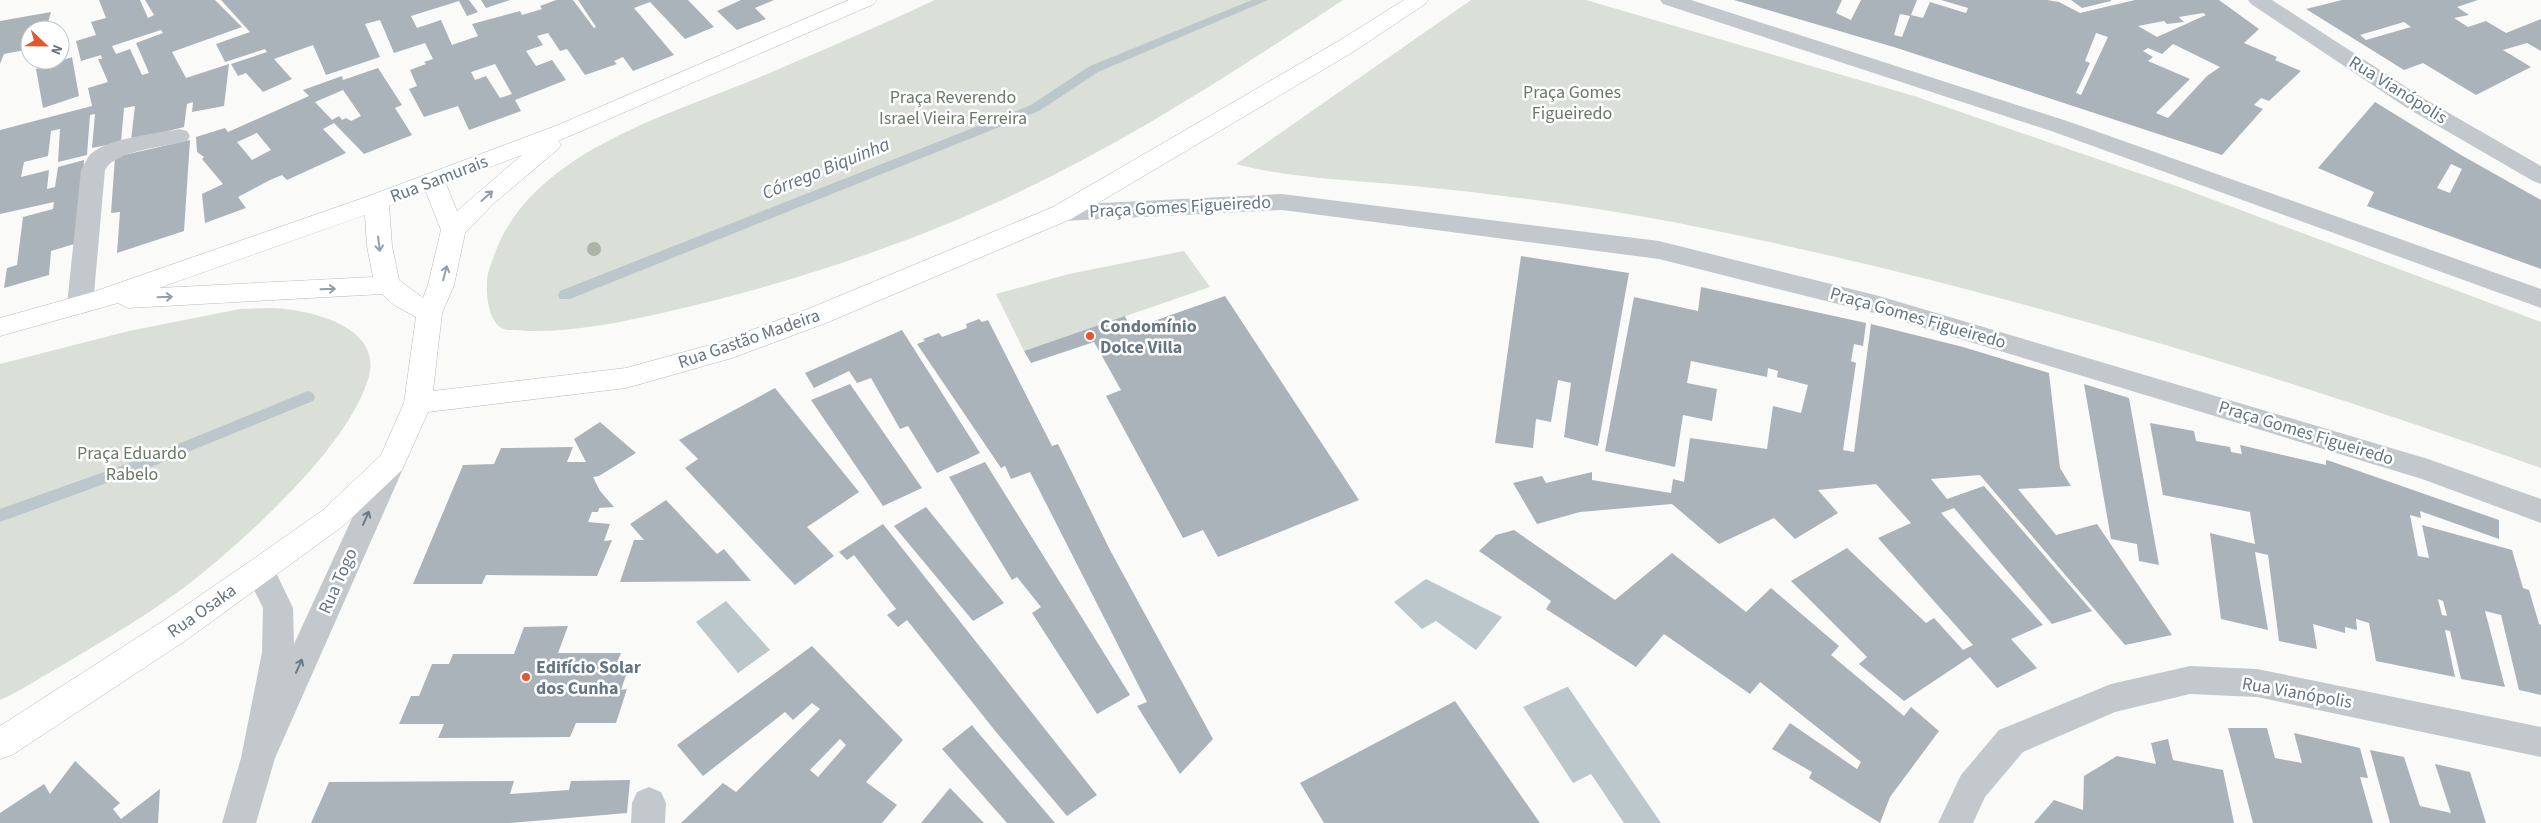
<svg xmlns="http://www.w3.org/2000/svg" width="2541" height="823" viewBox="0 0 2541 823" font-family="'Source Sans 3',sans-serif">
<rect width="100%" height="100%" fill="#fafaf8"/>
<!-- green -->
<path fill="#dadfd7" d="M935,0H1343C1237,70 1130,140 1015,194C902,247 784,285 662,313C618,323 573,332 527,331C520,330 511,331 504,329C489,324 486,296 487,282C487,272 492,262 495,253C533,151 670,115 760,77C819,52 877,27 935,0Z
M1471,0H1586L1914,96L2179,187L2541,322V468C2259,368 1972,281 1678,223C1587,205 1495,194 1403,185C1348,180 1290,178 1236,164Z
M1184,251L1210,287L1024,351L996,294L1069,274Z
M274,308C308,310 382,325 369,376C352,439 266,519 217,561C171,601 118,632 66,663C44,675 23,690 0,700V364L129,331L240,309Z"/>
<!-- water -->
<path fill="#bbc7cb" d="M1426,579L1502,617L1476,650L1436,621L1422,629L1394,602Z
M726,601L770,650L738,673L696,622Z
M1567,687H1568L1661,823H1624L1591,774L1573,783L1523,707Z"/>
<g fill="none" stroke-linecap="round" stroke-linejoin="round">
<!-- stream -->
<path fill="#bbc7cb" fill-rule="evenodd" d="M1252,0H1268L1098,72L1039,111L570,299H560L558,295L560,291L1031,105L1090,66Z
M308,391L313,393L315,397L313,401L156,465L0,522V509L146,457Z"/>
</g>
<!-- building -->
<path fill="#aab3b9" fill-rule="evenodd" d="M99,0H140L148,18L154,15L145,0H215L242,27L172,52L186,78L229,64L224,106L192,112L193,102L187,104L184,127L131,140L135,106L124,108L121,142L92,148L95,114L90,115L87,155L58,162L60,129L51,131L48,156L24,162L21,177L49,170L47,189L55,187L58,167L84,160L81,242L51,251L49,275L4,288L7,268L17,265L23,217L53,209L54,202L0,214V130L92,106L88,88L108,82L98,59H102L101,55L81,61L76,41L96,35L91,22L106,18ZM161,30L163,33L136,43L149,73L142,75L130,49L116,54L112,46Z
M221,0H469L478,12L467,16L459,1L411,16L417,28L441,20L452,45L478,36L472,24L520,11L522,15L542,9L540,6L556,0H573L594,28L596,27L578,0H688L714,27L685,39L650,2L634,8L674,55L633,71L623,57L614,61L617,64L585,75L567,49L560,51L548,33L537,36L543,45L526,51L536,66L552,60L566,80L515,100L521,111L469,130L458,106L424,117L409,89L417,86L410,70L426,64L424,62L433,59L425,43L394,53L380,20L365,24L380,57L326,75L313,45L274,59L292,79L263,92L246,73L238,76L231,64L267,52L265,49L225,62L216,44L250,32ZM495,64L512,94L500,98L486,76L475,80L471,72Z
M481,0H510L486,8Z
M741,0H774L755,8L766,19L737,30L717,11Z
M1734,0H1842L1836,13L1851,20L1861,0H1917L1911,15L1923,18L1930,2L1966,13L1968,8L1941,0H2047L2059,2L2080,13L2135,0H2219L2259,29L2244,43L2277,57L2275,60L2301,71L2269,101L2261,98L2254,105L2263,109L2222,155L1897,48ZM2203,13L2206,15L2157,37L2138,26L2164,21L2167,24L2184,22L2179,17ZM1900,14L1910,16L1902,37L1894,35ZM2096,33L2108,37L2081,95L2076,93L2090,63L2085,61ZM2173,44L2220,67L2207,76L2168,118L2156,113L2190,79L2148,61L2153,57L2143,51L2148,48L2162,54Z
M2071,0H2111V1L2082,8Z
M2342,0H2478L2457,7L2469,15L2454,18L2468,27L2486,21L2506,33L2541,19V51L2527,43L2503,50L2531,67L2476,95L2423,63L2404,70L2306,9ZM2404,22L2411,27L2366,40L2360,35Z
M51,12L46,30H30V49L4,54L0,64V21Z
M72,57L79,96L43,108L36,69Z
M378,68L402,105L395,108L412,135L364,154L334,123L323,129L346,153L287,180L282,175L270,180L238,197L246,208L205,223L202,194L223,184L202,159L204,157L197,152L196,137L225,128L228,132L309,96L303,90L342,76L343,80ZM343,90L361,116L351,121L346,118L342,120L339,116L332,120L315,102ZM257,133L271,150L252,160L237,142Z
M2375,102L2461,155L2541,200V269L2367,206L2374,192L2318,168ZM2451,164L2462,169L2450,193L2437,188Z
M190,140L184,231L117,253L120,212L111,213L115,157Z
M1521,256L1629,273L1598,446L1564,437L1571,383L1558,380L1551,422L1536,419L1533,448L1495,443Z
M1701,287L1866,323L1863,346L1854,344L1851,361L1856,363L1843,450L1854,452L1871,324L1963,347L2049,373L2060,468L2071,486L2018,489L2056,535L2097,524L2172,635L2125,645L1980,475L1931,479L1947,499L1984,486L2092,611L2052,624L1954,508L1941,513L2043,625L2011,639L2037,668L1997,688L1970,657L1904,701L1859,664L1867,657L1791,581L1847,548L1926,623L1934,618L1963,650L1973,645L1878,538L1911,523L1876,484L1818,490L1838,513L1795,539L1774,518L1719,544L1672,504L1580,512L1537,524L1513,483L1542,476L1546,483L1592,472V480L1671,493L1673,479L1684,482L1690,438L1767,449L1773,406L1801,413L1808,385L1777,377L1778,371L1768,368L1767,377L1691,361L1687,383L1717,389L1712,421L1683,415L1675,467L1605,451L1634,297L1698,311Z
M1225,296L1359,500L1218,557L1203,530L1183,538L1106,396L1121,390L1094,342L1031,363L1024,351L1125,316L1131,329Z
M979,319L982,322L988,320L1052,446L1058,444L1110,550L1213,739L1180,774L1137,706L1147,702L1030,472L1011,479L1005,466L1001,468L917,344L925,341L923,339L939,333L942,337L967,328L966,324Z
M902,330L980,453L937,473L908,426L900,429L871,378L857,383L849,371L814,388L805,373Z
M850,384L922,488L883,506L811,400Z
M2084,384L2129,398L2159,565L2139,561L2137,544L2111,539Z
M775,388L859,492L807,527L834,556L795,585L685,468L698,459L679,440Z
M600,422L636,453L599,476L593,477L600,491L614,507L599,508L598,512H592L588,522L610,524L604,541L612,540L597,576L486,575L482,584H413L463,465L494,464L501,448L573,447L567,462H586L574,439Z
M2150,423L2194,431L2196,441L2230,447L2231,452L2242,454L2240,445L2326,465V460L2330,461L2499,520V539L2420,511L2421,518L2410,515L2418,556L2429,558L2422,525L2512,550L2523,588L2529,590L2539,624L2541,625V695L2519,690L2501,615L2485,611L2505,687L2461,679L2450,631L2445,630L2455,677L2376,661L2369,623L2356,619L2357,630L2345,627V633L2313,624L2317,649L2279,641L2268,555L2255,552L2268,630L2221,619L2210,533L2255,544L2250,512L2163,495ZM2438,599L2443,601L2447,616L2442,615Z
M985,462L1130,695L1097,714L1032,613L1041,607L1017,577L1012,580L949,477Z
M666,500L717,554L724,549L751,581L620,582L634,540H644L630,524Z
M926,507L1004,603L973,621L894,526Z
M883,524L1097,795L1067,816L996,732L907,620L898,627L887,615L896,609L854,555L847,560L839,552Z
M1514,530L1615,600L1672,553L1746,612L1771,588L1839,646L1831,655L1904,716L1911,707L1939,731L1890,797L1880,823L1809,778L1812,772L1772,749L1790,723L1857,769L1861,762L1760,682L1750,694L1664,634L1636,667L1546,609L1551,601L1479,551L1496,535Z
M568,626L558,653H621L617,663H630L621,690L627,689L616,723H576L570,737L438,738L444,724H399L411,696H419L432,664H449L453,654H514L524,627Z
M812,646L903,740L866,782L897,805L882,823H681L723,783L736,792L820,709L812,703L793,720L785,712L703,776L677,745ZM840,739L846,745L818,777L810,770Z
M1455,701L1540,823H1324L1300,783Z
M972,725L975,729L1055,823H1007L942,749Z
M2228,728H2267L2275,758L2302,763L2294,733L2360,748L2368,778L2360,777L2373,823H2253Z
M2168,739L2173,760L2223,770L2234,823H2034L2054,800L2083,810L2084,776L2117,756L2156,764L2151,743Z
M2370,750L2404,757L2420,806L2451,813L2435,764L2470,772L2486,823H2390Z
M75,761L120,803L113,809L121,819L160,789L158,823H0V813L44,784L50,794Z
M630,780L627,813L510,823H311L329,782L514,781L510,794L569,790L571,781Z
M950,788L982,821L984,823H921Z"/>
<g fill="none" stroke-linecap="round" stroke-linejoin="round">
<defs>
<path id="secondary" d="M849,0H877L874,4L558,141L561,145L557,150L493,204L465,233L454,285L442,313L433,391L626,368L717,343L808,309L1053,207L1337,42L1404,0H1428L1425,4L1353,52L1071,219L826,323L732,358L626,388L428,412L402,470L343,526L185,641L12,755L0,759V726L163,621L249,562L323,510L381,455L404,403L416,317L394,305L382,294L128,308L118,303L0,336V318L93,292L369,196L558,125ZM522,155L457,211L446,184ZM426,192L441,230L428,285L423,298L399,280L392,246L389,206ZM365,215L367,246L373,277L159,288Z"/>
</defs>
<!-- secondary casing -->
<use href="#secondary" stroke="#b3babf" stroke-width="1"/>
<!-- street -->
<path fill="#c3c8cc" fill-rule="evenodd" d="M1660,0H1691L2070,122L2541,289V308L2054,132L1663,4Z
M2248,0H2272L2423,98L2541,166V184L2533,181L2407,108L2251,4Z
M179,129L187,131L190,136L187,141C166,147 115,150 105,170L93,305L89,312L80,314L71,312L67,305L81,170C84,165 86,160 89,156C104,138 156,134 179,129Z
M1282,194L1659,241L1879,296L2428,459L2541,499V523L2422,479L1878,314L1659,259L1282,210L1062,221L1053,219L1050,213L1053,207L1062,205Z
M392,451L402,454L406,462L275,758L256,823H222L241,758L262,652L263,608L245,571L249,562L260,558L271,562L293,608L294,644L378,462L382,454Z
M2190,666L2257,669L2541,727V757L2257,697L2190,694L2115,712L2023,752L1985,797L1973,823H1938L1961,775L1999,730L2111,684Z
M649,787L661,792L666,803L665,823H631L632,803L637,792Z"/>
<!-- secondary -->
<use href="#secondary" fill="#fff" fill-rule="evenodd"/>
</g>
<!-- trees -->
<circle fill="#aab4a7" cx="594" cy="249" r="7"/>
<!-- one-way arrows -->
<defs><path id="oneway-shaft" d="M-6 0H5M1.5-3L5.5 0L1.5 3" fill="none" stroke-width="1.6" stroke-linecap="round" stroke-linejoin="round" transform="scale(1.25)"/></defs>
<g stroke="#939fa8">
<use href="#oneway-shaft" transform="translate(487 196) rotate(-42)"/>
<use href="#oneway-shaft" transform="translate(379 244) rotate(83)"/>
<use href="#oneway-shaft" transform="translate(445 273) rotate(-75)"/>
<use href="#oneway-shaft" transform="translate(328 289) rotate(-2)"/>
<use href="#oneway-shaft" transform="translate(165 297) rotate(-2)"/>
</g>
<g stroke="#6a7a87">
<use href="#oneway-shaft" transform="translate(366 518) rotate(-66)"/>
<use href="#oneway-shaft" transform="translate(299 666) rotate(-66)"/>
</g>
<!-- markers -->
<g fill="#e4572e" stroke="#fff" stroke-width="2">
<circle cx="1090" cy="336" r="5"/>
<circle cx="526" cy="677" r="5"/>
</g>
<g text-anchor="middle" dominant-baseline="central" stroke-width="5" stroke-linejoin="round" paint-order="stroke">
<!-- street labels -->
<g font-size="18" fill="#657683" stroke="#fff">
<text transform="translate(2398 90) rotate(32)">Rua Vianópolis</text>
<text transform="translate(439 179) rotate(-21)">Rua Samurais</text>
<text transform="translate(1180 207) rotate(-3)">Praça Gomes Figueiredo</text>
<text transform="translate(1918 318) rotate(16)">Praça Gomes Figueiredo</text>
<text transform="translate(749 339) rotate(-19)">Rua Gastão Madeira</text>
<text transform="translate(2306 433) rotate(17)">Praça Gomes Figueiredo</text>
<text transform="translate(338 581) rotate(-66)">Rua Togo</text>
<text transform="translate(202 611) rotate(-35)">Rua Osaka</text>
<text transform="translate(2297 693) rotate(10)">Rua Vianópolis</text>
</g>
<!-- park labels -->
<g font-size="18" fill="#687a64" stroke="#fff">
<text x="1572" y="92">Praça Gomes<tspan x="1572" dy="21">Figueiredo</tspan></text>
<text x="953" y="97">Praça Reverendo<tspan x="953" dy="21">Israel Vieira Ferreira</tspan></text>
<text x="132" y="453">Praça Eduardo<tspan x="132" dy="21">Rabelo</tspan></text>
</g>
<!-- poi labels -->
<g font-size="18" font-weight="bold" fill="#657683" stroke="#fff" text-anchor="start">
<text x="1100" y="326">Condomínio<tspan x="1100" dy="21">Dolce Villa</tspan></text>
<text x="536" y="667">Edifício Solar<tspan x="536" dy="21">dos Cunha</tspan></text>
</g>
<!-- water labels -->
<g font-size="19" font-style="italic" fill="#60757c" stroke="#fff">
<text transform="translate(826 169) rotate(-22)">Córrego Biquinha</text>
</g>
</g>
<!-- north arrow -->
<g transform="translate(45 45) rotate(112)"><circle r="24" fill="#ffffff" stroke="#c1c8cd"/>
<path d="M0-4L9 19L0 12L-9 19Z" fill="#e4572e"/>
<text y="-8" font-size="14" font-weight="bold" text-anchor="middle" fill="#657683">N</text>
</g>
</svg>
